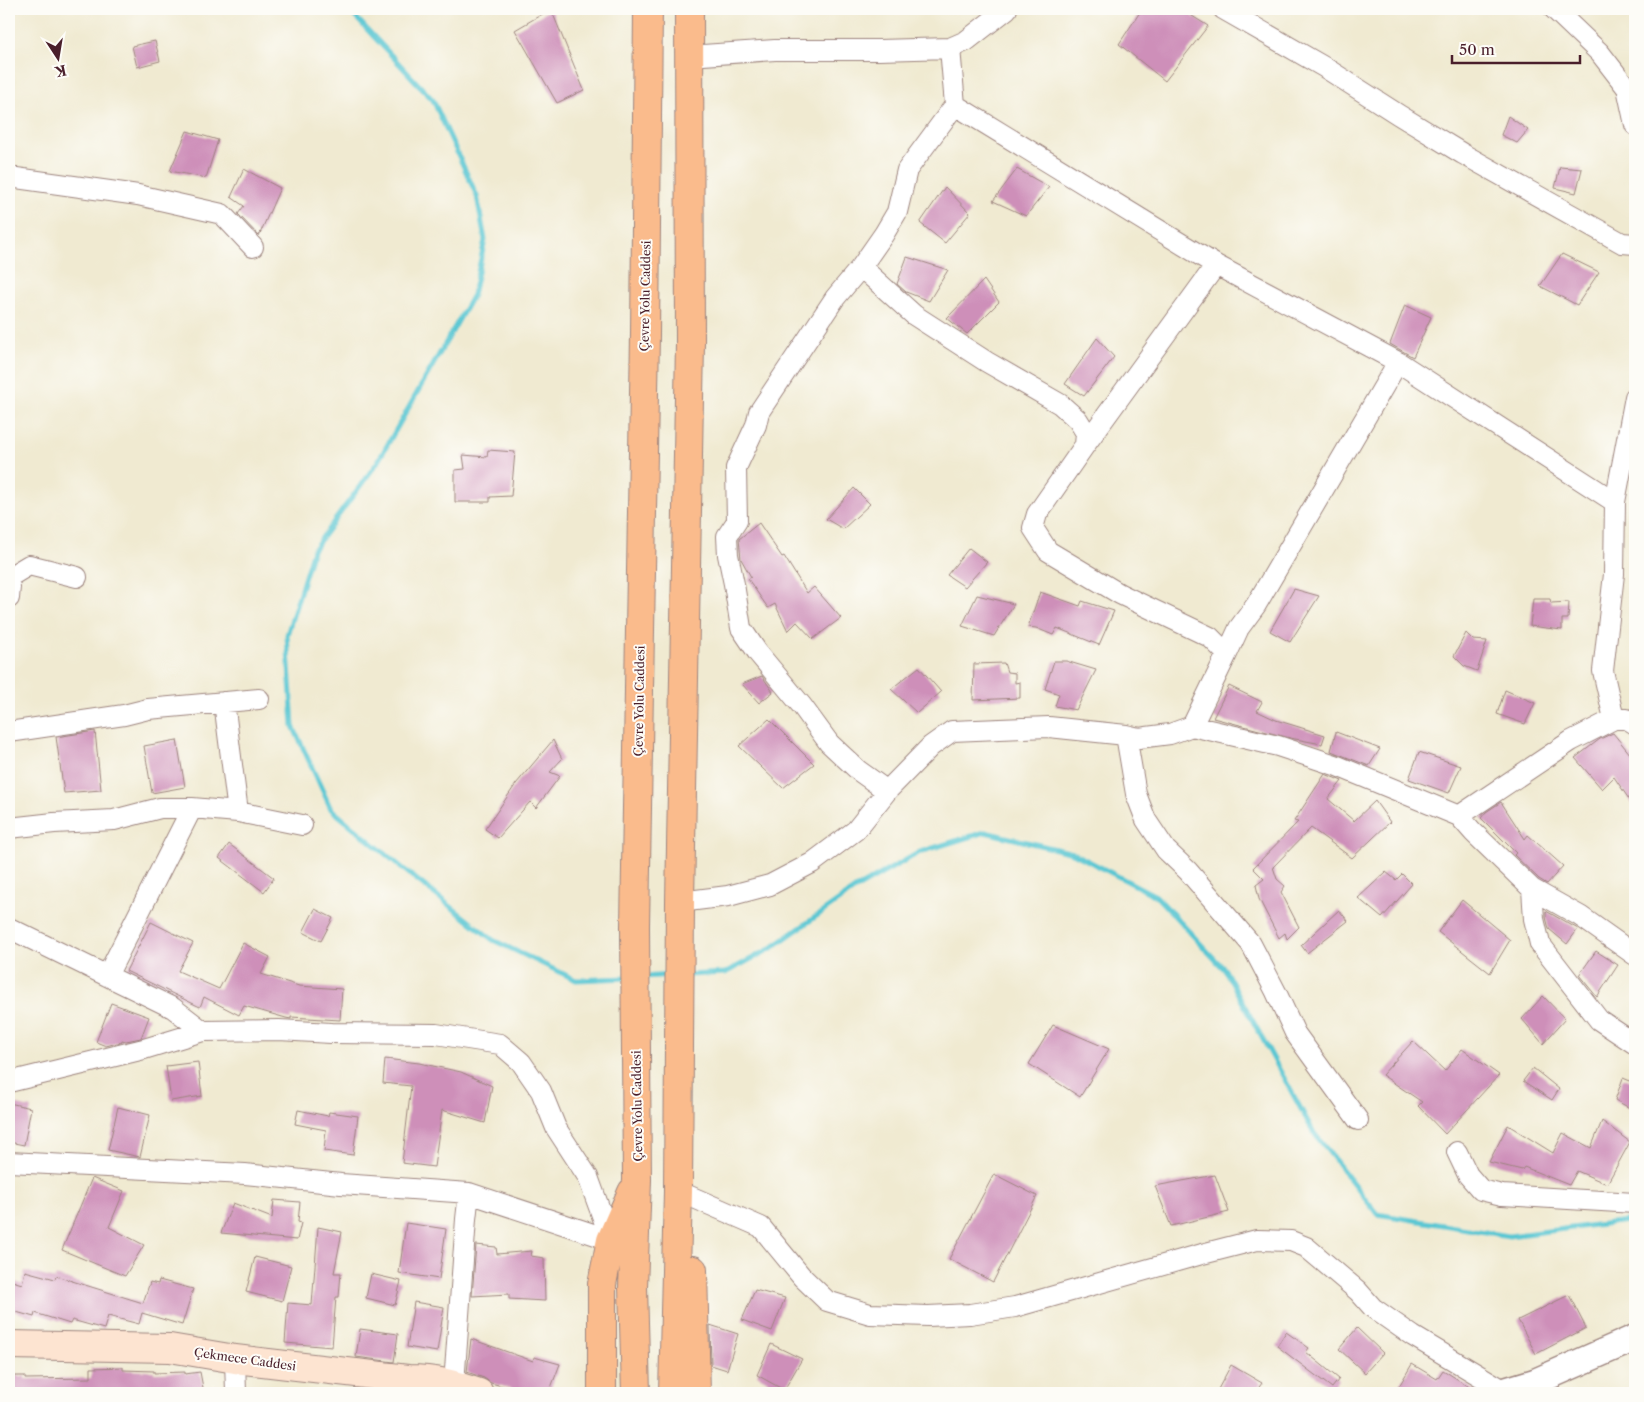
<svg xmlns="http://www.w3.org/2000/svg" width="1644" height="1402" viewBox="0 0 1644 1402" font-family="'Libre Caslon Text',serif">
<rect width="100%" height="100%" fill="#fdfcf7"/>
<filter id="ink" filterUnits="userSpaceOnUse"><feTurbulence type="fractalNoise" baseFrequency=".02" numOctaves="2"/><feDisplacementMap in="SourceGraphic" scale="10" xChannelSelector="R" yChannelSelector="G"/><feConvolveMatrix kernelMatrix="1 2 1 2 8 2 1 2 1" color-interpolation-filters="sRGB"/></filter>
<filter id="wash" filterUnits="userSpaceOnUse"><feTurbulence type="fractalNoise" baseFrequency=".0096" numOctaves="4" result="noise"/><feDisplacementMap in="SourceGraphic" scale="20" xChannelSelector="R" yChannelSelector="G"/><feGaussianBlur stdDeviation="1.12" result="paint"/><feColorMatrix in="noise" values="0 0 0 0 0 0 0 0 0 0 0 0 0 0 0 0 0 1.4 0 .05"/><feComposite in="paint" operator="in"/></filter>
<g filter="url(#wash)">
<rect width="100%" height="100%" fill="#f0ead1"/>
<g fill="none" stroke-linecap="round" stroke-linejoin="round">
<!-- stream -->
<path stroke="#5bc7d3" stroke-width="5" d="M348,9L433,100L477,196L485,240L473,295L377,463L313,550L287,635L293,726L331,809L412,876L493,940L576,980L627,978
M688,975L725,973L770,949L855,889L920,852L985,832L1073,853L1156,896L1225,970L1314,1133L1377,1214L1509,1236L1635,1220
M643,977L672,975"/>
</g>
<g id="blocks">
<!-- building -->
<path fill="#ce8fb9" d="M551,9L584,90L557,103L515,30Z
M1142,9H1181L1208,26L1165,81L1119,44Z
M155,41L160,61L137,67L132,46Z
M1508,116L1528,130L1517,143L1501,135Z
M187,131L218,140L206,178L170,171Z
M1560,167L1582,169L1576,193L1555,188Z
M244,169L280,188L259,236L238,214L244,206L231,197Z
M1017,169L1049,187L1026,216L993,201Z
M945,187L970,213L945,243L920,223Z
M1562,254L1599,272L1577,305L1540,286Z
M907,257L948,270L929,301L906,292L897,284Z
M984,280L999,302L967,334L947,318Z
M1405,305L1431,317L1413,357L1390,344Z
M1097,338L1114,357L1084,396L1065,384Z
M488,450L515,452L511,496L490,497V502H455V470L465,469L463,455L487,457Z
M854,488L870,504L843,529L826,519Z
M759,523L782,557L784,556L807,593L814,587L841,618L813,639L797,622L788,631L775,604L768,608L748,579L751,577L741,559L739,539Z
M969,548L987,562L965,587L947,575Z
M1294,589L1319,596L1290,642L1270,631Z
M1040,592L1080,606L1082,601L1114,611L1099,645L1057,628L1053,635L1036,628L1028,627Z
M977,595L1014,604L994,636L962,626Z
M1533,599H1550L1551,603L1569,602L1568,619H1562V630L1530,626Z
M1466,633L1473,640L1487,641L1477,671L1464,666L1454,656Z
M1054,661H1066L1096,670L1076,710L1055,706L1059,694L1045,689Z
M1004,663L1007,672L1015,673V683L1020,682V698L973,700L974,664Z
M919,667L941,692L917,713L891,689Z
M762,676L773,692L759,703L742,684Z
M1229,686L1262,702L1257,711L1276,720L1325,735L1322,744L1290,738L1213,718Z
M1505,690L1535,703L1525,724L1497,714Z
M769,719L814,764L783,788L739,746Z
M95,731L101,790L64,793L56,737Z
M1336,732L1380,749L1369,766L1331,751Z
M1613,733L1635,760V808L1614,777L1602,789L1575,758L1600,739Z
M177,740L185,787L152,793L144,746Z
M553,740L562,759L550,772L560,776L536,808L530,802L498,838L485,829L516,784Z
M1419,752L1461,766L1449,793L1409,779Z
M1325,774L1342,781L1328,799L1354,821L1375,801L1390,822L1352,858L1311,828L1273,867L1277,879L1285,886L1281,892L1299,927L1287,939L1285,933L1279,938L1259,899L1256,885L1264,879L1253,868L1298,822L1294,821Z
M1501,802L1525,839L1528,835L1563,866L1547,884L1539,879L1514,855L1516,853L1481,818L1486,812Z
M229,844L274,878L264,892L219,858Z
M1386,872L1396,880L1402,874L1412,884L1382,918L1358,898Z
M1462,900L1510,940L1490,973L1438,932Z
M315,909L333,918L321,941L303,932Z
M1339,910L1348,921L1307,953L1301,945Z
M1546,911L1578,929L1567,944L1549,929L1546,917Z
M151,922L193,943L178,971L219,989L243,943L270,957L261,974L299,986L342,989L340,1020L291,1017V1019L286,1018L244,1006L239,1015L204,997L200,1007L126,971Z
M1596,951L1618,965L1597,997L1579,975Z
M1543,996L1565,1019L1543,1044L1522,1019Z
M111,1003L149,1017L141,1038L126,1041L122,1040L121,1042L106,1046L96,1042Z
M1053,1025L1109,1049L1080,1097L1029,1064Z
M1413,1041L1445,1071L1462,1049L1499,1075L1445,1134L1418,1106L1422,1102L1382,1075Z
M385,1059L419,1063L461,1072L492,1086L485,1123L442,1110L434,1167L402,1163L411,1086L383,1083Z
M198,1062L202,1096L171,1101L166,1066Z
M1533,1068L1559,1089L1552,1100L1523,1081Z
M1623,1078L1635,1083V1111L1615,1100Z
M9,1103L31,1108L24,1145L9,1142Z
M118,1107L150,1115L140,1157L108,1150Z
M298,1110L328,1116L329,1112L358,1116L353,1155L324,1151L326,1130L295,1124Z
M1602,1121L1630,1142L1607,1184L1577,1171L1569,1185L1524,1167L1522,1170L1489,1162L1508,1125L1553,1153L1563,1133L1591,1148Z
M994,1174L1037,1196L993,1282L949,1259Z
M1215,1175L1229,1212L1171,1226L1155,1186Z
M92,1178L124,1191L109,1227L144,1245L125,1276L62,1250Z
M274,1200L300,1202L298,1222L301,1223L297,1240L221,1233L233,1203L272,1218Z
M406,1223L446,1229L439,1279L399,1273Z
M318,1227L342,1232L334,1273H341L339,1297H336L332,1347L285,1343L288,1303L312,1305Z
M476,1245L496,1247L497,1254L532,1251L531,1256L544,1258L545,1301L509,1299V1294L472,1296Z
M255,1257L291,1266L282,1301L246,1292Z
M25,1271L55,1279L56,1276L143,1303L150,1282L158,1284L159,1280L193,1289L182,1325L142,1313L139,1324L108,1316L104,1329L72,1320L70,1324L35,1313L34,1317L9,1310V1280L22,1284Z
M371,1274L401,1281L395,1305L366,1298Z
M755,1290L785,1298L772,1331L742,1320Z
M1569,1295L1586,1328L1536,1354L1518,1320Z
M414,1302L444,1307L437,1352L407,1347Z
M710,1325L738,1334L727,1370L711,1365Z
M1357,1328L1383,1353L1365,1373L1339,1349Z
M360,1329L398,1334L394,1362L356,1357Z
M1286,1332L1309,1348L1306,1352L1339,1379L1332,1388L1277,1346Z
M471,1339L533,1361L534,1357L560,1364L549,1393H527L491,1383L484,1378L467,1372Z
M771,1344L802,1359L784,1390L757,1375Z
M1412,1364L1437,1379L1443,1370L1479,1393H1395Z
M1231,1365L1262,1383L1255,1393H1216Z
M123,1367V1370L154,1371V1373L185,1372V1374L200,1372L204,1393H9V1376H25V1379L91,1378V1368Z"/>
</g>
</g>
<g filter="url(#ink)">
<use href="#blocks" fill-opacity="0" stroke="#9d847e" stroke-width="1"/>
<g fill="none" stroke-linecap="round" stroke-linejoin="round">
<defs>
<path id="minor" d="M1223,9L1324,67L1399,115L1463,154L1622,243L1635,244
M1554,9L1600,53L1627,88L1635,125
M689,56L775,50H879L950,48L966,41L1007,9
M955,105L1216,265L1398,362L1615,502
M9,177L138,195L222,214L253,247
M861,267L914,315L987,362L1060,404L1078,420L1086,433L1085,445L1037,514L1033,528L1048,551L1120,594L1210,637L1227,654L1192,726
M1085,445L1216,265
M9,577L29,565L77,577
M9,584L10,587L9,598
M1227,654L1239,628L1256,605L1398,362
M224,702L238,812
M1614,719L1603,671L1614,574L1615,502L1635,397
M9,732L124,715L148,709L259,699
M1126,735L1136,794L1146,820L1166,850L1188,871L1251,944L1276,992L1295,1033L1358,1120
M887,791L859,771L829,743L802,706L758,653L741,628L734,584L728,555L727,536L737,521L736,468L756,425L759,412L835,298L861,267L884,234L897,212L907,170L955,105L950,48
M1459,816L1571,741L1614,719H1627L1635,724
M9,828L54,823L114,820L160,808H192L238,812L302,825
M1532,889L1534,919L1540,944L1599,1020L1635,1044
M680,902L728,896L770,885L812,863L856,830L887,791L931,746L952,731L1049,727L1126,735L1139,738L1170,734L1192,726L1278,746L1335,765L1459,816L1473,832L1532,889L1580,916L1635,955
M9,928L173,1008L203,1031L279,1030L331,1033L436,1034L500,1044L521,1062L541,1091L556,1128L588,1177L611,1240
M107,976L192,808
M9,1082L144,1049L203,1031
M1457,1152L1468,1175L1481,1190L1502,1195L1635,1203
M9,1162L245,1174L341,1184L469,1193L466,1219L454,1384
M678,1191L761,1227L802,1277L827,1301L870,1314L928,1316L970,1314L1015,1307L1202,1254L1257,1240L1291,1241L1306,1247L1358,1291L1373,1308L1413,1336L1505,1391
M469,1193L611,1240
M235,1359L236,1393"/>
<path id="tertiary" d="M1504,1393L1505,1391L1535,1382L1635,1338"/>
<path id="secondary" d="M9,1345L170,1348L235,1359L408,1379C436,1379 453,1384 479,1393"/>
<path id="trunk" d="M693,1270L696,1393
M602,1393V1284L611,1240L632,1192
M636,1393L633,1287L637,1180L635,927L645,334L648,9
M673,1393L678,1191L680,902L690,343L689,9"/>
</defs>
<!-- minor casing -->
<use href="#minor" stroke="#9d847e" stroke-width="22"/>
<!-- tertiary casing -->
<use href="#tertiary" stroke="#9d847e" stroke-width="29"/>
<!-- secondary casing -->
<use href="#secondary" stroke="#9d847e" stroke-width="30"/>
<!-- trunk casing -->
<use href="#trunk" stroke="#9d847e" stroke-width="30"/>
<!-- minor -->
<use href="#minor" stroke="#fff" stroke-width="20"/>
<!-- tertiary -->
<use href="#tertiary" stroke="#fff" stroke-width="26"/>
<!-- secondary -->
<use href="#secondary" stroke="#fde4d1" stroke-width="28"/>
<!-- trunk -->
<use href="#trunk" stroke="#fabb8c" stroke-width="28"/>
</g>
</g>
<g text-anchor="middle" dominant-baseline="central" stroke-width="4" stroke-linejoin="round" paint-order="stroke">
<!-- street labels -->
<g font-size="12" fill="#4a1f2b" stroke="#fdfcf7">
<text transform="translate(645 296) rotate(-89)">Çevre Yolu Caddesi</text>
<text transform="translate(639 701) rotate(-89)">Çevre Yolu Caddesi</text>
<text transform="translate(637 1106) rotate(-91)">Çevre Yolu Caddesi</text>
<text transform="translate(245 1359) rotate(8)">Çekmece Caddesi</text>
</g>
</g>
<!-- margin -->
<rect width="1644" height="1402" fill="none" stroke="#fdfcf7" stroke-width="30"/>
<!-- north arrow -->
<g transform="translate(58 58) rotate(168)" stroke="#fdfcf7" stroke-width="4" paint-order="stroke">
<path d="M0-4L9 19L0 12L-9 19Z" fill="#4a1f2b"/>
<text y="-8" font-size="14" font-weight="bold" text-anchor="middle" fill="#4a1f2b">K</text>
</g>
<!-- scale -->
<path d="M1452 55v8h128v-8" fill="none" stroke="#4a1f2b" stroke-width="2.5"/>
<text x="1459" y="55" font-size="15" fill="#4a1f2b" stroke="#fdfcf7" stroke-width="4" paint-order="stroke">50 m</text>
</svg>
